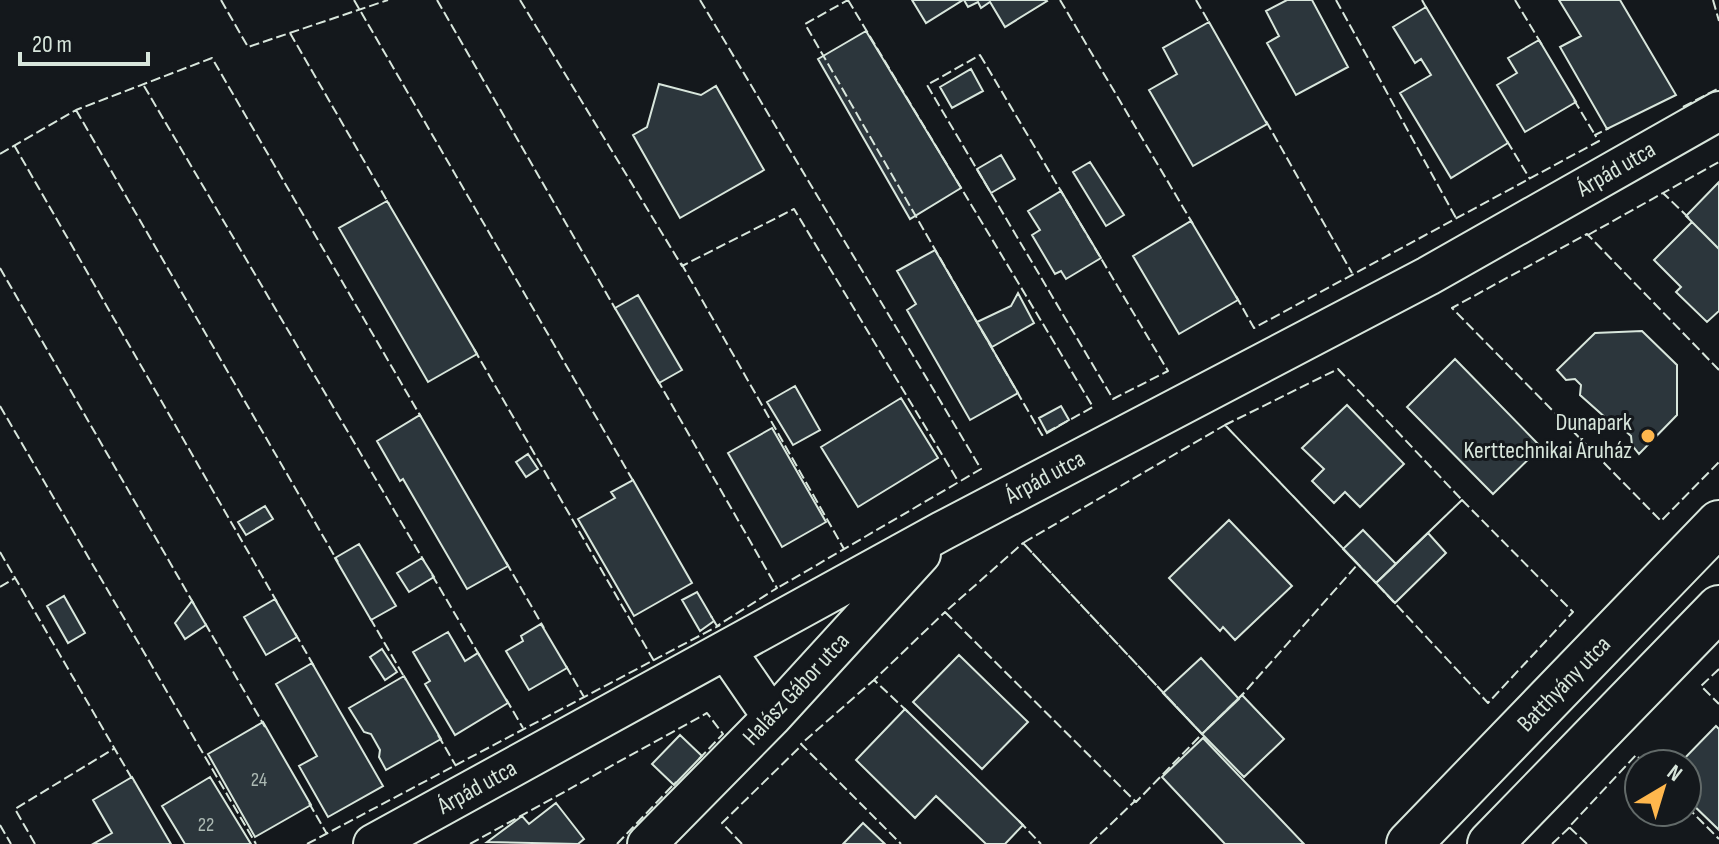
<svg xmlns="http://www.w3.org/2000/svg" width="1719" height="844" viewBox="0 0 1719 844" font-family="'Sofia Sans Condensed',sans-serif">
<rect width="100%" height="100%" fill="#14181c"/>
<!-- building -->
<path fill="#2c363c" stroke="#d8e6dc" stroke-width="2" d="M912,0H963L926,23Z
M964,0H1046L1047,1L1005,27L990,2L981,8L978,2L968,7Z
M1287,0H1312L1348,67L1296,95L1267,43L1279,36L1266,11Z
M1559,0H1620L1676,95L1607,129L1560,47L1581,36Z
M1426,7L1508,143L1451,178L1400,93L1431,75L1421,59L1415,63L1393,27Z
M1209,22L1267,124L1193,166L1149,90L1177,74L1163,48Z
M866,31L961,188L910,219L818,59Z
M1539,40L1576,102L1525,132L1497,85L1517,73L1508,58Z
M971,69L983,91L952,108L940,87Z
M659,84L701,95L716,86L764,170L680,218L633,135L647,127Z
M1001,155L1015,179L991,193L977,169Z
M1090,162L1124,215L1106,226L1073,172Z
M1719,182V249L1686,216Z
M1061,191L1101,258L1066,279L1061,271L1055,274L1032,235L1040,230L1028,211Z
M387,201L477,354L428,382L339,228Z
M1191,221L1238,300L1179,334L1133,256Z
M1692,222L1719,249V311L1707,322L1676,292L1681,287L1654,260Z
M935,250L1018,393L970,420L907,310L916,304L897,271Z
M1018,293L1034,323L992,347L977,322L1011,306Z
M638,295L682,370L659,383L615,308Z
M1642,331L1677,365V415L1639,454L1632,445L1631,436L1622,428L1614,430L1606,421L1607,419L1580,395L1581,385L1575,379L1566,380L1557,370L1595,333Z
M1455,359L1541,447L1493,494L1407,407Z
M795,386L820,430L793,445L767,402Z
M901,398L938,458L858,507L821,447Z
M1347,405L1404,464L1360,507L1345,492L1334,503L1312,481L1324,469L1302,448Z
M1061,406L1069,420L1047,433L1039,418Z
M420,415L508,566L467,589L403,479L400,481L377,441Z
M772,428L826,522L782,547L728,453Z
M528,454L538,469L526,477L516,462Z
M633,480L692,583L634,616L578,519L615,498L611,492Z
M265,506L273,519L246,535L238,522Z
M1229,520L1292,586L1235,640L1223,627L1220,631L1169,578Z
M1363,530L1396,564L1376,583L1343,549Z
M1428,533L1446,553L1395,603L1376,583Z
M359,544L396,606L371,620L335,558Z
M422,558L434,577L409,592L397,573Z
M697,592L714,621L700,631L682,600Z
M64,596L85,633L68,643L47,606Z
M275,599L297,637L266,655L244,617Z
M192,601L206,625L185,639L175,623Z
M541,624L567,668L529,690L506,651L523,641L521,636Z
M448,632L465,661L478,653L508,703L455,735L425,684L430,681L413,652Z
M382,649L397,672L385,680L370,657Z
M959,655L1028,722L982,769L913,702Z
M1201,658L1239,699L1202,734L1163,693Z
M312,663L383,786L328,817L299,766L317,756L276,684Z
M404,676L441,739L386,770L379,757L380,750L371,734L364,732L349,708Z
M1242,695L1284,739L1244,777L1202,734Z
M905,709L1023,825L1005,844H986L936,796L915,818L856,760Z
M263,722L311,805L255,837L208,754Z
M1716,726L1719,729V830L1687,799V764H1679Z
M680,735L702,756L674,785L652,764Z
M1203,738L1304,844H1225L1162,777Z
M132,777L171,844H93L112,833L93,800Z
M210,777L251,844H185L162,806Z
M556,803L584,839L578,844L487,842L522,816L529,824Z
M863,823L885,844H843Z"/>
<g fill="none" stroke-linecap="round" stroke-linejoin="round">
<defs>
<path id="minor" d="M726,650L772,717
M373,844L942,531L1428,276L1719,111
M647,844L772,717L921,554"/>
<path id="primary" d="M1409,844L1719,523
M1490,844L1719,608"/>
</defs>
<!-- minor casing -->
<use href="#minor" stroke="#d8e6dc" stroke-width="42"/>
<!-- primary casing -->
<use href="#primary" stroke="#d8e6dc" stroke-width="48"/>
<!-- minor -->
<use href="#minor" stroke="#14181c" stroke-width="38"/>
<!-- primary -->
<use href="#primary" stroke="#14181c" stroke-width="44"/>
<!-- fence -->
<path stroke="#d8e6dc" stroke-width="2" stroke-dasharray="10 4" stroke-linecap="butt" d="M221,0L248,47L388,0
M354,0L635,484
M437,0L616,310
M520,0L682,266L794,209L958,481
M700,0L981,469L774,590
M848,0L1093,407L1042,435L805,24Z
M1060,0L1193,224
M1196,0L1210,24
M1336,0L1456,218
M1422,0L1428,11
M1515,0L1542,45
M1713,0L1719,21
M290,33L389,204
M980,55L1168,371L1113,399L927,85Z
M144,86L424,561
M1574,100L1595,135
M1683,107L1719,88
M76,110L338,562
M1266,121L1352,273
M1507,141L1530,179
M14,145L277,602
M0,154L76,110L212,58L421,417
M1665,195L1663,193L1719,162
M1588,235L1663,193L1690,219
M681,263L844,549
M0,268L195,606
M1236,296L1254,328L1599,141L1595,135L1609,128
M474,349L654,661
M1338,369L1462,500L1376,583L1225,425Z
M1719,370L1587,234L1452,308L1661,521L1719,462
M657,379L777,588L717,626L711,616
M0,406L256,844
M1225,425L1358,564L1242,695L1202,734L1023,543Z
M1462,500L1573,612L1488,703L1376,583Z
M1023,543L1202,734L1136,802L945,612Z
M0,552L134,782
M506,562L544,628
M432,575L481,658
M0,587L15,578
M370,618L406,680
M205,623L265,727
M295,633L315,668
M566,666L584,697
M1719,669L1701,686L1719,704
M876,681L874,680L801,744L901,844
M506,699L523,728
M908,712L874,680L945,612L948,615
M438,735L456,766
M309,803L327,834
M1687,807L1719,839
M1019,821L1041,844
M0,825L11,844
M35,844L15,809L115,748
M307,844L720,625
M470,844L707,713L723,734L699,759
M617,844L676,782
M742,844L722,823L802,745
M1090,844L1135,801
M1552,844L1570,827
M1587,844L1569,827L1636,755L1645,764"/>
</g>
<!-- markers -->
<circle fill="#ffb74d" stroke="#14181c" stroke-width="3" cx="1648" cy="436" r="8"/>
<g text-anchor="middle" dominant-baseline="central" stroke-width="6" stroke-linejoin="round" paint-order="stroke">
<!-- number labels -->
<g font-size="20" fill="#adbab4">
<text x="259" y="780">24</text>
<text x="206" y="825">22</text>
</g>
<!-- street labels -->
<g font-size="24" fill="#d8e6dc" stroke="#14181c">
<text transform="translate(1616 169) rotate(-30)">Árpád utca</text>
<text transform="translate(1045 477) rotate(-28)">Árpád utca</text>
<text transform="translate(1564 684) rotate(-46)">Batthyány utca</text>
<text transform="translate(796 689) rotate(-47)">Halász Gábor utca</text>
<text transform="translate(477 787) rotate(-29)">Árpád utca</text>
</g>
<!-- poi labels -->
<g font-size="24" fill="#d8e6dc" stroke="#14181c" text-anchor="end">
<text x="1632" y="422">Dunapark<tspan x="1632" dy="28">Kerttechnikai Áruház</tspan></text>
</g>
</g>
<!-- north arrow -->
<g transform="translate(1663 788) rotate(38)"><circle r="38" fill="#14181c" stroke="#626a69" stroke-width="2"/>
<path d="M0-6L14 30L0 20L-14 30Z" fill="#ffb74d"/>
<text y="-12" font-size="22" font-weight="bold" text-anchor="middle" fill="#d8e6dc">N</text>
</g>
<!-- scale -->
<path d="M20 52v12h128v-12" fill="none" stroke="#d8e6dc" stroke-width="4"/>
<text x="32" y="52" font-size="24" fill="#d8e6dc" stroke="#14181c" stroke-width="6" paint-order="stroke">20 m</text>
</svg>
